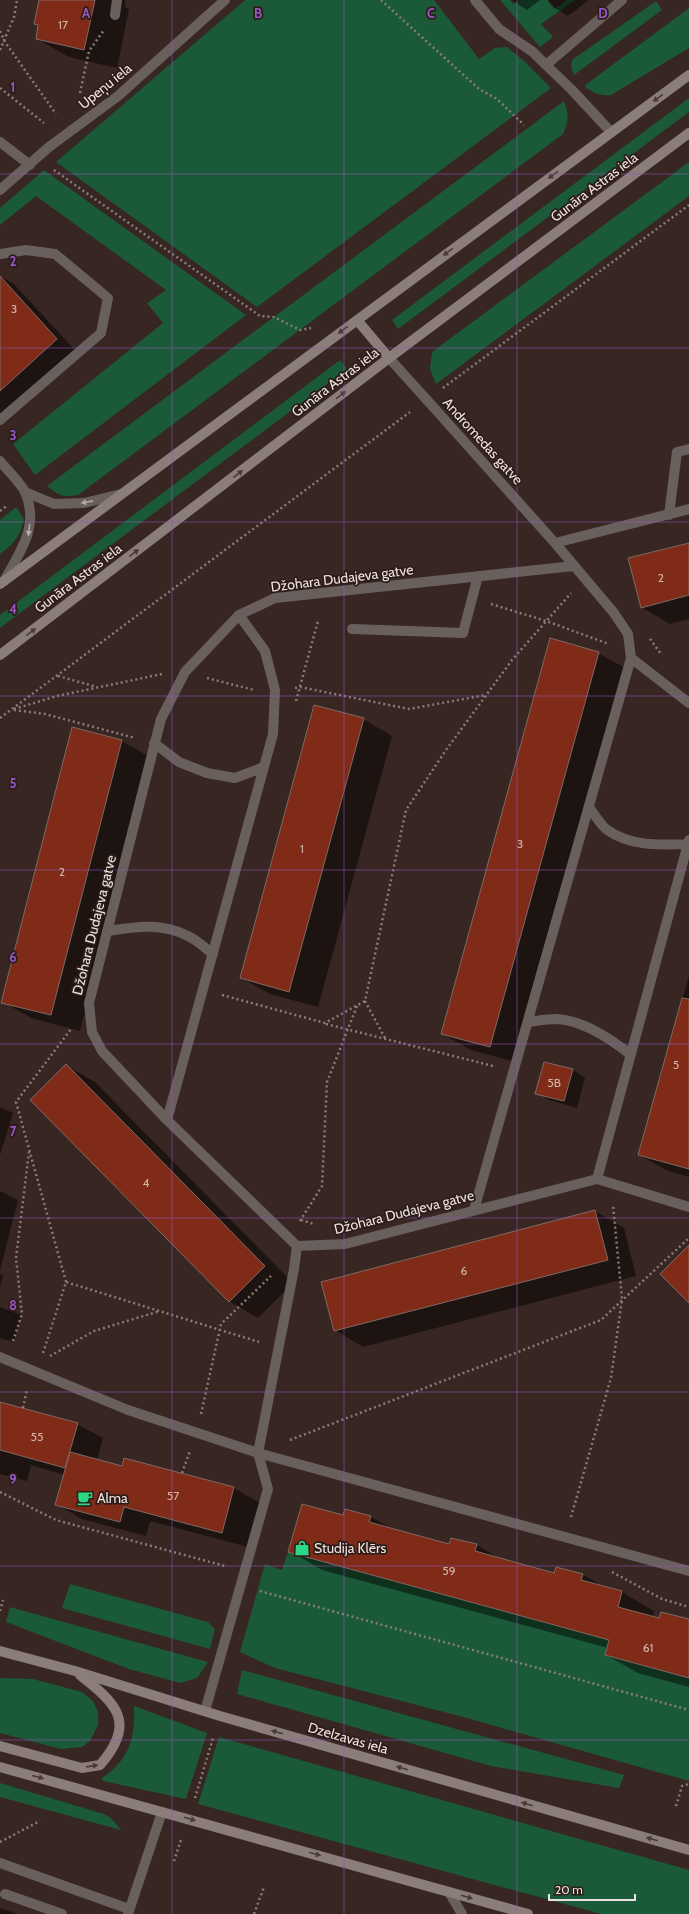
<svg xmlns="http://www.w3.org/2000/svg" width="689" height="1914" viewBox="0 0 689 1914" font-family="Cabin,sans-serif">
<rect width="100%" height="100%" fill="#372622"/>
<!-- green -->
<path fill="#1b5a38" d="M245,0H434L479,59L495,48L507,47L523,60L551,88L257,307L56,162Z
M500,0H510L513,4L519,0H547L554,9L567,0H575L541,24L553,37L540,47Z
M656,1L662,10L574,75L571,67L572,60Z
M689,8V48L611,95C599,96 594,93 584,86Z
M689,98V112L398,329L392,320Z
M564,101C569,116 569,120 563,134L78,495C63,498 58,495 47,486Z
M689,162V196L436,384L430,369L432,352Z
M44,170L246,315L35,475L13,444L163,323L147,303L166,290L36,196L0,225V208Z
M340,360L347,369L0,628V615Z
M16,507L24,519C21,535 13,545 0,554V520Z
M288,1552L609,1640L605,1655L689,1678V1781L467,1718L275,1668L240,1652L265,1564L282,1570Z
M70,1584L208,1622L215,1629L210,1649L62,1608Z
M10,1607L208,1662L197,1678L180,1683L129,1669L6,1622Z
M242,1670L624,1775L619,1788L491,1766L237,1694Z
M0,1678L33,1679L82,1692L93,1701L98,1712V1725L90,1741L82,1747L61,1749L0,1733Z
M134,1706L207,1733L186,1799L103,1781L102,1778C130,1759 135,1738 134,1706Z
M219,1737L689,1870V1914H601L198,1804Z
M0,1783L104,1814L112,1819L121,1830L0,1797Z"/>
<!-- shadow -->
<path fill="#0007" d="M40,0H125V7L129,9L117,68L69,57L37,39L39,26Z
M512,0H540L527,10Z
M548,0H589L568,16L555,8Z
M0,276L14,284L75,350L0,418Z
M689,543V619L670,624L641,607Z
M598,653L627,669L519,1063L471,1050L442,1034Z
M363,719L392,736L318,1007L270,994L241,978Z
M122,741L150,757L80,1031L31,1018L3,1002Z
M689,976V1177L668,1171L639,1155Z
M67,1066L95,1082L293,1283L258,1318L230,1302L31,1100Z
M573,1070L585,1078L577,1108L549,1100L536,1093Z
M0,1107L13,1113L0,1155Z
M0,1191L18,1200L0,1270Z
M595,1211L624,1228L636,1276L363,1347L335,1330Z
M0,1274L3,1275L0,1287Z
M0,1307L21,1315L14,1342L0,1338Z
M0,1403L77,1424L103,1438L97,1460L122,1467L234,1488L260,1503L248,1547L150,1521L146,1536L82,1519L56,1504L64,1475L31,1465L27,1481L0,1474Z
M344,1516L371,1517L393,1529L450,1545H477L500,1559L555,1574H582L604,1587L622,1592L654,1611L652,1618L689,1621V1687L638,1673L606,1655L608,1648L322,1570L290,1551Z
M0,1908L18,1914H0Z"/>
<!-- building -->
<path fill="#7f2b17" stroke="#7e6a65" d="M39,0H95L84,50L36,39L38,25L34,24Z
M0,276L57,339L0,391Z
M689,543V595L641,608L628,558Z
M550,638L599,652L490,1047L441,1034Z
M314,705L364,718L289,992L240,978Z
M72,727L122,740L51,1015L1,1003Z
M682,998L689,999V1169L638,1155Z
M544,1062L573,1069L564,1101L535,1094Z
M66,1064L265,1266L229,1302L30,1100Z
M595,1210L608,1260L334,1331L321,1282Z
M689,1245V1303L660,1274Z
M0,1402L78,1423L65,1468L0,1450Z
M70,1452L122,1466L124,1458L234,1487L222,1533L124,1507L120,1522L55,1505Z
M302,1504L343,1515L345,1509L371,1516L369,1522L449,1544L451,1538L477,1544L475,1551L554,1573L556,1567L583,1574L581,1580L622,1591L618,1607L659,1618L661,1612L689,1619V1678L605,1655L609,1640L288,1552Z"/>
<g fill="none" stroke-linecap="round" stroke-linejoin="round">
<!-- path -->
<path stroke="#8a7c79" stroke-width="2.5" stroke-dasharray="2 3" stroke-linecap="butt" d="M381,0L479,89L497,99L524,125
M0,31L5,42L56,114
M0,50L14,17L17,0
M0,88L44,123
M80,93L89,51L104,30
M54,170L260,316L274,317L300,330L311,328
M443,388L689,205
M0,511L8,505
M491,604L546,621L609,644
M650,639L661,654
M58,676L97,687
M207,678L254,690
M295,688L300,687L409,709L486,695
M296,701L318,621
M14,709L57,696L162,674
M14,710L45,714L135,738
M0,718L410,412
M222,995L325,1023L365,1001L406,810L446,750L512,660L571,593
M365,1001L385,1038
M326,1024L493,1066
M301,1220L314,1224
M300,1221L322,1186L327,1082L357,1006
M66,1282L16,1102L71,1029
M13,1341L22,1314L16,1258L29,1152
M43,1353L66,1282L259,1342
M50,1356L94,1331L160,1311
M23,1408L27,1389
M201,1414L221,1324L271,1276
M290,1440L601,1320L689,1238
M182,1473L190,1451
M0,1492L56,1520L225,1566
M571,1517L611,1378L622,1299L613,1205
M612,1572L662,1599L689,1607
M260,1591L689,1710
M0,1611L3,1600
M195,1798L213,1738
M676,1806L682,1786L689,1784
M0,1842L40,1821
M174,1861L181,1840
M254,1914L264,1887"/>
<!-- lane -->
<path stroke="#69605d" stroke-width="10" d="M475,0L499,29L533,52L546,65
M115,15L117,0
M611,132L571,89L546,65L622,0
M0,254L26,250L55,254L108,298L101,333L0,420
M389,358L427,400
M0,461C8,471 20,482 25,492C40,526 20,552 4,581
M25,492L54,504L84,503L121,494
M0,1863L129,1909
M449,1892L462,1914
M5,1894L62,1914
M128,1914L162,1812"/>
<!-- street -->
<path stroke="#69605d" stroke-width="10" d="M0,142L30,165
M0,190L49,147L118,96L225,0
M427,400L555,543L614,613L628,634L631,658L474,1210
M669,515L677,452L689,449
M555,543L689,509
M574,566L275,598L239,615L185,672L161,719L89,1003L92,1032L102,1051L167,1120L297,1246L345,1244L597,1179L689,1207
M352,629L463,633L478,576
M631,658L689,703
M154,743L179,762L207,773L235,778L264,767
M589,807C594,814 600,824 606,829C630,847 661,845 688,844
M107,931C135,927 161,922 188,936C197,940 205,948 213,954
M528,1022C537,1021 546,1019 556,1019C583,1020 611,1039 631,1055
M167,1120L273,734L275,690L265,651L239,615
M597,1179L689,840
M297,1246L294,1269L258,1453L689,1571
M0,1357L128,1410L258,1453L268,1489L205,1711"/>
<!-- secondary -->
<path stroke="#8b7d7a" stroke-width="10" d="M357,320L389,358
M0,584L689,75
M0,655L389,358L689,133
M0,1651L75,1671L220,1716L689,1850
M0,1746L82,1768L100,1765C137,1723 117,1704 80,1675
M0,1767L528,1914"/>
</g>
<!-- one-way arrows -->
<defs><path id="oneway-solid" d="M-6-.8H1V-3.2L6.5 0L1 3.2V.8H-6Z"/></defs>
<g fill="#493a36">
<use href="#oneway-solid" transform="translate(658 98) rotate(144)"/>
<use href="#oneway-solid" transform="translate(553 175) rotate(144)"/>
<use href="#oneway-solid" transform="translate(448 252) rotate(144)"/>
<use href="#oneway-solid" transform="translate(343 330) rotate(143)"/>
<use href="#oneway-solid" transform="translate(341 395) rotate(-37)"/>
<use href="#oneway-solid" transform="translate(238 474) rotate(-37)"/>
<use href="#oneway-solid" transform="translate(134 553) rotate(-37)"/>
<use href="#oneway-solid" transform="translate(31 632) rotate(-37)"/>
<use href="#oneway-solid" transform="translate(277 1732) rotate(-164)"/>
<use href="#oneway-solid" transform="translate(92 1766) rotate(-8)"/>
<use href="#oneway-solid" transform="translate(402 1768) rotate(-164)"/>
<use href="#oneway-solid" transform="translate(38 1777) rotate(15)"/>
<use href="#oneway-solid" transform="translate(527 1804) rotate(-164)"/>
<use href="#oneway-solid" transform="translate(190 1819) rotate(16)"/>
<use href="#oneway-solid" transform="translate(652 1839) rotate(-164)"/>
<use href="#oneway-solid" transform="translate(315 1854) rotate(16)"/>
<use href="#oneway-solid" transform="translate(467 1897) rotate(16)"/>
</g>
<g fill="#b2a7a4">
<use href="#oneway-solid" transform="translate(87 502) rotate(169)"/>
<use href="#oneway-solid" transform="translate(29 530) rotate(97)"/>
</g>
<!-- grid -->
<path fill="none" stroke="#9859c7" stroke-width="1" stroke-opacity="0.55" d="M172,0V1914M344,0V1914M517,0V1914M0,174H689M0,348H689M0,522H689M0,696H689M0,870H689M0,1044H689M0,1218H689M0,1392H689M0,1566H689M0,1740H689"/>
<!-- icons -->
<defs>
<symbol id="cafe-bare" viewBox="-9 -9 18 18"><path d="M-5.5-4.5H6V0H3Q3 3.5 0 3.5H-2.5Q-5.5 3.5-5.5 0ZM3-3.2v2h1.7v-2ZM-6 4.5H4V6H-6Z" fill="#2cd884" stroke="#2d1d19" stroke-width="2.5" paint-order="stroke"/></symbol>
<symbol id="shop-bare" viewBox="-9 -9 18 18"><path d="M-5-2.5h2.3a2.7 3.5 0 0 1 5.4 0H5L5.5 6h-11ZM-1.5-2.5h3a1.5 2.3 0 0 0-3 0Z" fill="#2cd884" stroke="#2d1d19" stroke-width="2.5" paint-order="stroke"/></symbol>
</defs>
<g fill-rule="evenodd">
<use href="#cafe-bare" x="74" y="1487" width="22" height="22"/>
<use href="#shop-bare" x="291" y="1537" width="22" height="22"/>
</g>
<g text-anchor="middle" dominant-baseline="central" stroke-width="3.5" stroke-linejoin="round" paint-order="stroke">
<!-- number labels -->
<g font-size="12" fill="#d2b4ad">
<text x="63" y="24">17</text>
<text x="14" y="308">3</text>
<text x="661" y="577">2</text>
<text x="520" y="843">3</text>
<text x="302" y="848">1</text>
<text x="62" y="871">2</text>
<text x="676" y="1064">5</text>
<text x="554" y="1082">5B</text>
<text x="146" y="1182">4</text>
<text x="464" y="1270">6</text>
<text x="37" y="1436">55</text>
<text x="173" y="1495">57</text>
<text x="449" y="1570">59</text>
<text x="648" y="1647">61</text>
</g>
<!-- street labels -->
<g font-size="14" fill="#ede1df" stroke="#2d1d19">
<text transform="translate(105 86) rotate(-39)">Upeņu iela</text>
<text transform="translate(594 187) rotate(-37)">Gunāra Astras iela</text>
<text transform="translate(335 382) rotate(-37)">Gunāra Astras iela</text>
<text transform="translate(483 441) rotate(48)">Andromedas gatve</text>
<text transform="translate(78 578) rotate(-37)">Gunāra Astras iela</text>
<text transform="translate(342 578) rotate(-7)">Džohara Dudajeva gatve</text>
<text transform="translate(94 925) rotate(-76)">Džohara Dudajeva gatve</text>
<text transform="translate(404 1212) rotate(-14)">Džohara Dudajeva gatve</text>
<text transform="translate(348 1738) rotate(16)">Dzelzavas iela</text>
</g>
<!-- poi labels -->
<g font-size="14" fill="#ede1df" stroke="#2d1d19" text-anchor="start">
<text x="97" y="1498">Alma</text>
<text x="314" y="1548">Studija Klērs</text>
</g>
</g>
<g font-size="13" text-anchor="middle" font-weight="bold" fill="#9859c7" stroke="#2d1d19" stroke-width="3.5" stroke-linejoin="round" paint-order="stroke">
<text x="86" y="18">A</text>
<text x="258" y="18">B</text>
<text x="431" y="18">C</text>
<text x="603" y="18">D</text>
<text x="13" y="92">1</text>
<text x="13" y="266">2</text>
<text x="13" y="440">3</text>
<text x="13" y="614">4</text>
<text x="13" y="788">5</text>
<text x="13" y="962">6</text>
<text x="13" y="1136">7</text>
<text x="13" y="1310">8</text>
<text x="13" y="1484">9</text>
</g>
<!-- scale -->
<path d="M549 1894v6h86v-6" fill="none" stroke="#ede1df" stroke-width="2"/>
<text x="555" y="1894" font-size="12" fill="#ede1df" stroke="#2d1d19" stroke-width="3" paint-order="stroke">20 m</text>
</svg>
